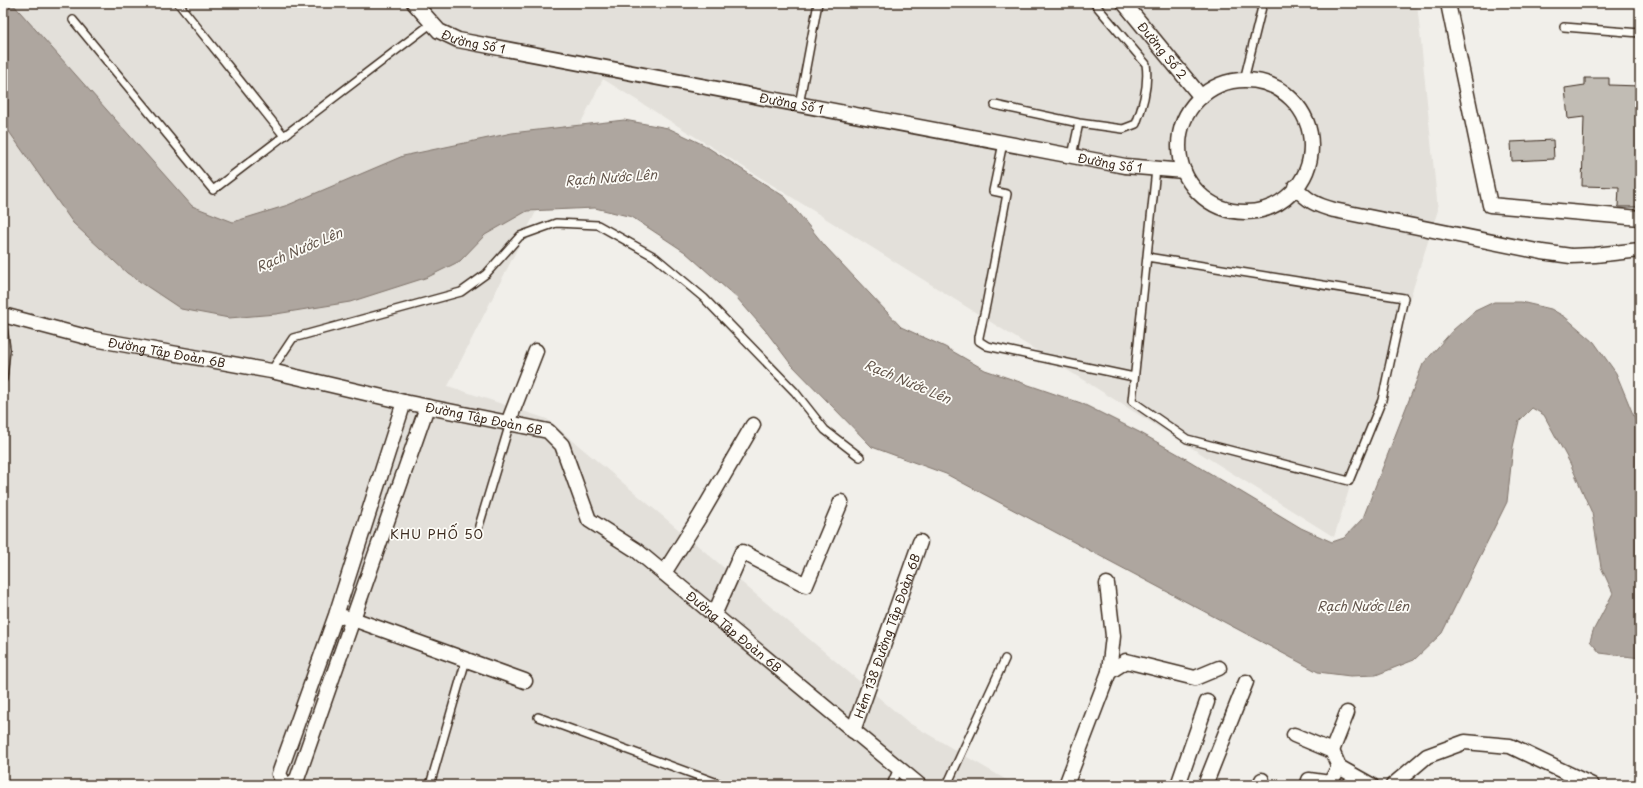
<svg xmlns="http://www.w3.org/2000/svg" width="1643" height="788" viewBox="0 0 1643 788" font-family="'Playpen Sans',sans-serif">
<rect width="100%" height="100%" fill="#f1efea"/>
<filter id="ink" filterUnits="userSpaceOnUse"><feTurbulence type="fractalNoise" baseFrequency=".025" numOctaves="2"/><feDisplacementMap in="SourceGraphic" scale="8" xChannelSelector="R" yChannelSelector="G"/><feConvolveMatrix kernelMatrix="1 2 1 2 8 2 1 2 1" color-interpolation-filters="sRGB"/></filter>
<g filter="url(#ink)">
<!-- built -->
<path fill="#e3e0da" d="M3,3H1417L1438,210L1334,537L603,79L448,386L547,419L909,723L1015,785H3Z"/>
<!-- water -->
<path fill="#aea69f" stroke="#80746b" d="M3,3H12L192,206L233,222L288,205L403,156L512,133L624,120L668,128L704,145L785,197L825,246L901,327L945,347L985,370L1081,403L1139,432L1178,454L1301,528L1332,542L1344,538L1363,518L1423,364L1453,330L1475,311L1494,302H1521L1551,309L1565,317L1594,342L1616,373L1640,431V658L1600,653L1590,641L1593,631L1613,593L1601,567L1592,513L1570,463L1544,415L1532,408L1519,421L1513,447L1507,502L1442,633L1414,660L1376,675L1350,676L1318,672L946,474L872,447L790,363L765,330L737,298L685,252L632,217L595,208L527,211L485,235L460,261L428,277L350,302L276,314L229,318L181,309L127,273L73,223L3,123Z"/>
<!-- building -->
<path fill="#c1bcb4" stroke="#3b2a1e" d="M1585,78H1609V85L1640,86V207H1618L1619,187L1582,186L1584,117L1568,119L1565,88L1585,85Z
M1553,140L1554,159L1512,161L1511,142Z"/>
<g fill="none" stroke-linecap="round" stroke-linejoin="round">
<defs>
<path id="lane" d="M178,3L284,136
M73,20L213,190L432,23
M1564,27L1640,33
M1244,80L1263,3
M799,105L818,3
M995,105L1079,123L1123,129L1136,124C1143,106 1149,84 1146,64L1094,3
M1003,143L993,191L1007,194L986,305L979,337V341L987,346L1134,377
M1072,156L1079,123
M1147,257L1404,298L1382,400L1349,481L1187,439L1132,401L1156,169
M3,327L6,349L3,379
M271,371L293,338L461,292L486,274L520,236L556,223L598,225L655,257L704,298L795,392L825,430L860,457
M479,526L510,423
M538,717L723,785
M430,785L466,660
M891,785L898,768
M947,785L1005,659"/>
<g id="street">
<path id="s1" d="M414,3L439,31L458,40L1125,166L1184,171"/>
<path id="s2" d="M1124,3L1201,97"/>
<path d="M1449,8L1490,205L1640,218"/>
<circle cx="1245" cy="146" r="66"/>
<path d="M1295,187C1308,201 1316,205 1334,210L1542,252L1571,256L1595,255L1640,250"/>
<path id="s3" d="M3,315L94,339L271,371L404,402L548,431L562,445L589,520L636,550L919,785"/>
<path d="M508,423L536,351"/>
<path d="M664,573L700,516L753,425"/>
<path d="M714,615L742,552L806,585L841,502"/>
<path d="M344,617L353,619L525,681"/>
<path d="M1109,672L1126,661L1195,678L1219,668"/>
<path id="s4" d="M853,731L920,542"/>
<path d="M1294,735L1332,751L1339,767L1371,785"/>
<path d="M1332,751L1347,713"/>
<path d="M285,785L279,774L336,615L404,402"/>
<path d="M290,785L297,779L427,407"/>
<path d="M1066,785L1109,672L1113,636L1107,584"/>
<path d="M1178,785L1207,702"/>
<path d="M1205,785L1246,682"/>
<path d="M1260,785L1262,780"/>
<path d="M1308,785L1309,780L1330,783L1339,767"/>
<path d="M1393,785L1427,756L1465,742L1510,746L1592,785"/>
</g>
</defs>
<!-- lane casing -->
<use href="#lane" stroke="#3b2a1e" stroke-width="10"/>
<!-- street casing -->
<use href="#street" stroke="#3b2a1e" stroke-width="17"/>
<!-- lane -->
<use href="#lane" stroke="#fdfcf7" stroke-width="7"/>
<!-- street -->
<use href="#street" stroke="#fdfcf7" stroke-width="14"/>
</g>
</g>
<g text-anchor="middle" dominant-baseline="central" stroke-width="3.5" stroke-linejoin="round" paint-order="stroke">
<!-- street labels -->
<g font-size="12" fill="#3b2a1e" stroke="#fdfcf7">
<text stroke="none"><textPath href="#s1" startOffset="74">Đường Số 1</textPath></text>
<text stroke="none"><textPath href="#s2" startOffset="61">Đường Số 2</textPath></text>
<text stroke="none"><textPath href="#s1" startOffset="398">Đường Số 1</textPath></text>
<text stroke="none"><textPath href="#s1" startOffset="722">Đường Số 1</textPath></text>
<text stroke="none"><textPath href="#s3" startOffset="168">Đường Tập Đoàn 6B</textPath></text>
<text stroke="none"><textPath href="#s3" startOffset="492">Đường Tập Đoàn 6B</textPath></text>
<text stroke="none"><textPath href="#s3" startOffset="840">Đường Tập Đoàn 6B</textPath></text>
<text stroke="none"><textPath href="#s4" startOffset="101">Hẻm 138 Đường Tập Đoàn 6B</textPath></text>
</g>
<!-- water labels -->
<g font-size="13" font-style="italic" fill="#63554b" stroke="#fdfcf7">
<text transform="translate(611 177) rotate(-4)">Rạch Nước Lên</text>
<text transform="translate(299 249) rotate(-23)">Rạch Nước Lên</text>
<text transform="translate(908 381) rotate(23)">Rạch Nước Lên</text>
<text x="1363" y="605">Rạch Nước Lên</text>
</g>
<!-- neighbourhood labels -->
<g font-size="13" letter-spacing="1" fill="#3b2a1e" stroke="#fdfcf7">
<text x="437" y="533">KHU PHỐ 50</text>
</g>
</g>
<!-- margin -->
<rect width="1643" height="788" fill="none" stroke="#fdfcf7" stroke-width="16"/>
<rect x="8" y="8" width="1627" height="772" fill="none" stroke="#3b2a1e" stroke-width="1.5" filter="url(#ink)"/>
</svg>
